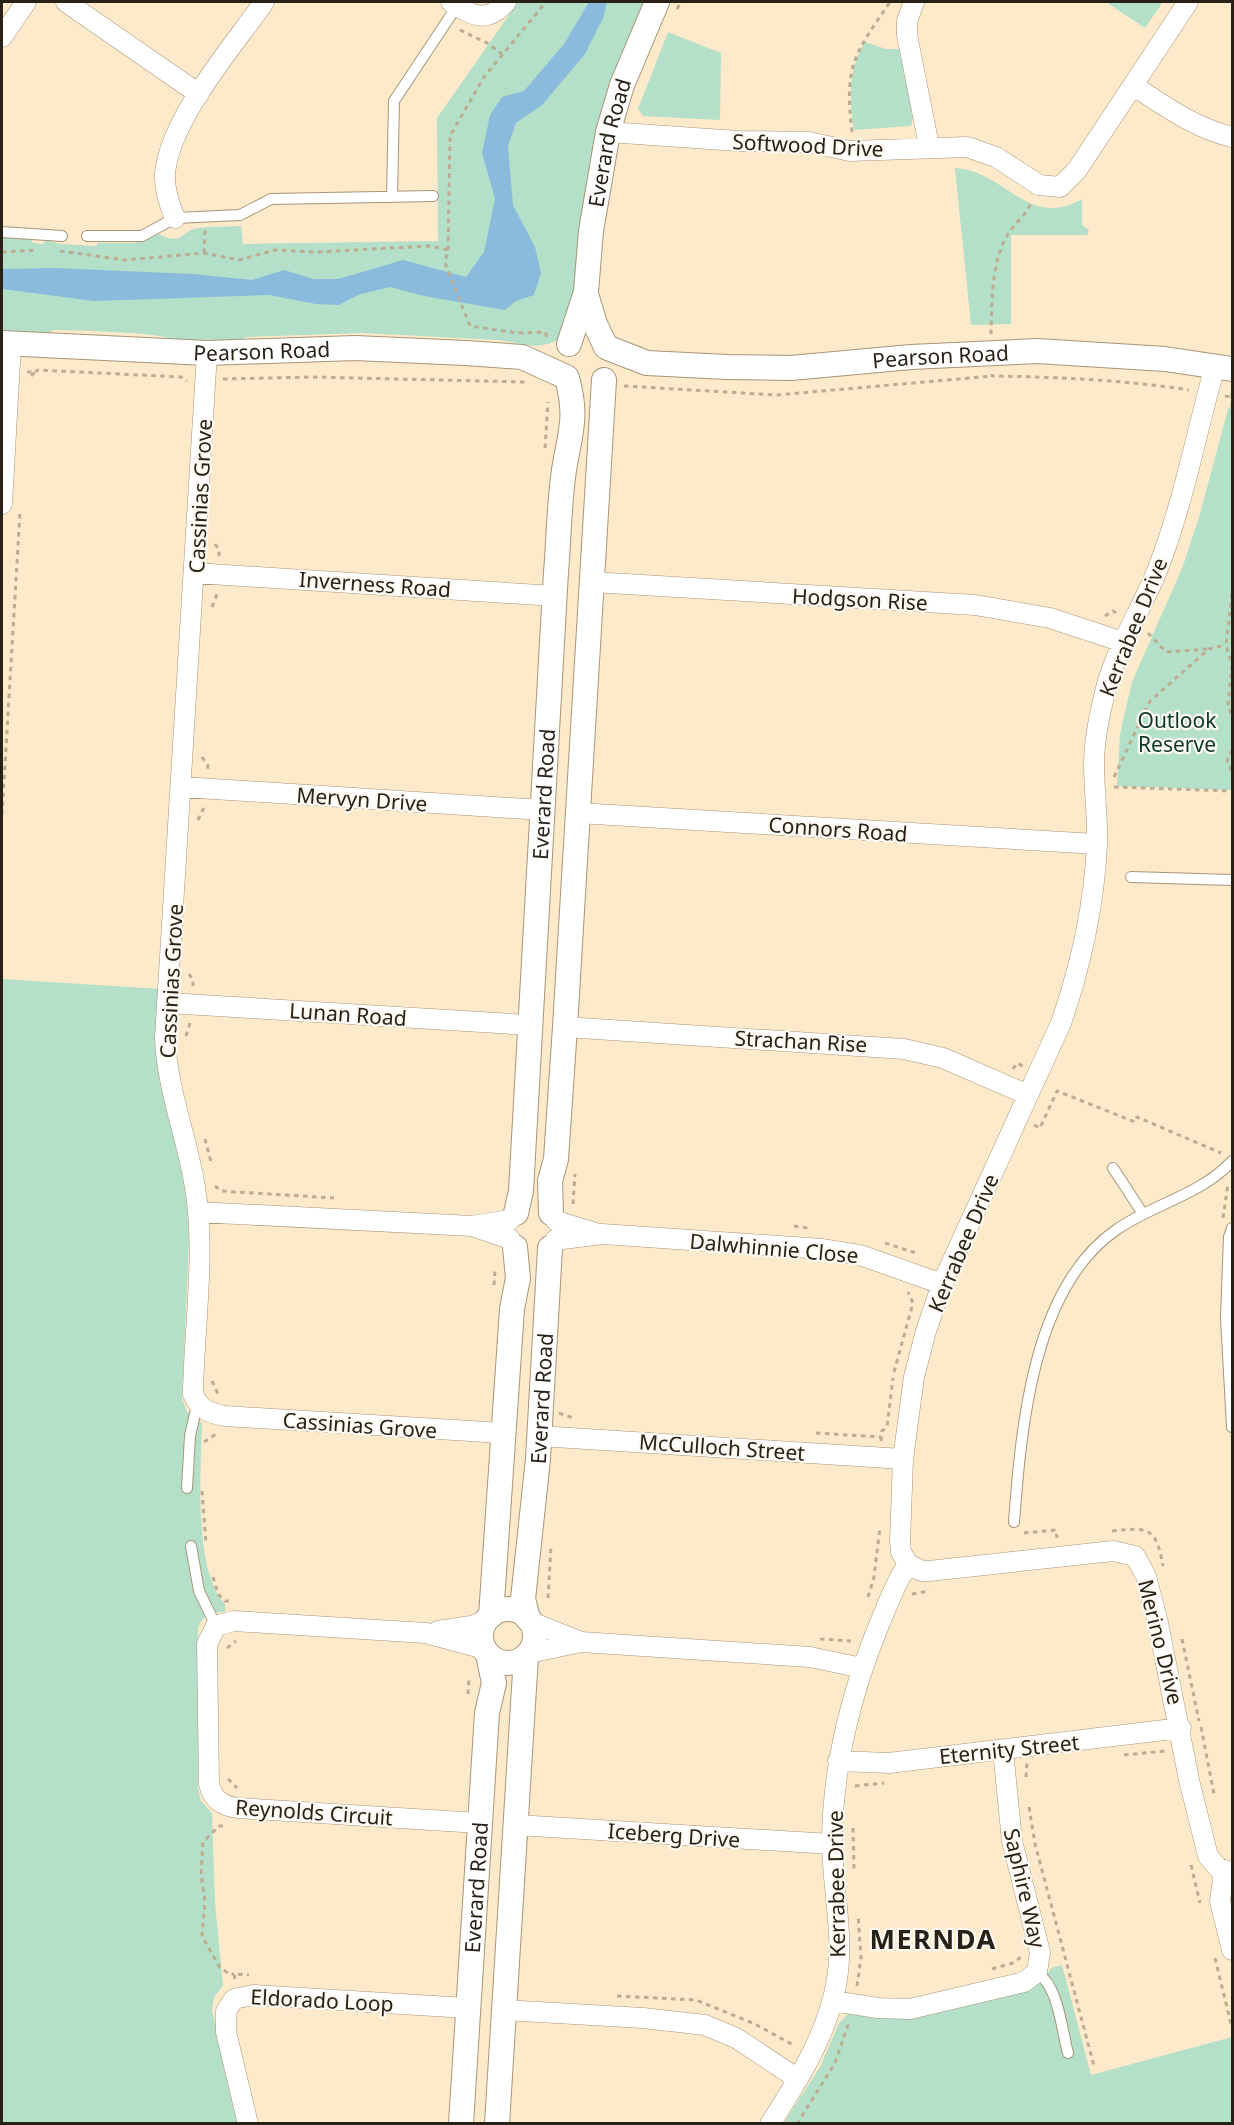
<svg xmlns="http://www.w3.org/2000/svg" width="1234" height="2125" viewBox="0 0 1234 2125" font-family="'Noto Sans',sans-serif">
<rect width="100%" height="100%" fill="#fdeaca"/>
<!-- green -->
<path fill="#b4dfc8" d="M518,2H647L596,137L583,213L576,298L561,339C533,352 524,342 496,340L362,333L246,337L239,342L175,341C163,331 74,331 53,330L45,335L2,332V236L31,239L33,243L43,244L46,240L60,244L97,246V243H135L159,234C183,247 181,230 198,228C212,226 227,227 241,226L243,244L438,241L437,118Z
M1106,2H1163L1145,28Z
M668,32L721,53L720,120L643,116L638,109Z
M865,42L886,49H900L913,117L911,126L854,130C849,99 848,69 865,42Z
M955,168C1006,171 1028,230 1082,199V225L1089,230L1087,235H1011V324L971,325Z
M1232,406V790L1117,786L1120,734L1132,682L1183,566L1200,514L1228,409Z
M2,979L160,989L157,1042L159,1075L181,1160L187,1202L189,1243L182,1398L187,1412L202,1423C201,1469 193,1571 225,1604V1612C211,1612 203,1615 198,1628V1788L201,1801L212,1813L215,1903L223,1986L214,1997L212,2010L238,2123H2Z
M1062,1965L1091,2075L1232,2037V2123L783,2124L820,2067L839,2023L848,2014L1029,1989L1043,1981L1051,1968Z"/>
<!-- water -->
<path fill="#8abbdd" d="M589,2H607L603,18L585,54L542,105L516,123L508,146L513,205L535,247L541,273L534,295L516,301L505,310L424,296L390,287L358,295L339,305L316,304L269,295L94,301L2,289V269L54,268L193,274L252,280L284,270L313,279H338L403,260L466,277L484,252L495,199L482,153L490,115L502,97L524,91L564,44Z"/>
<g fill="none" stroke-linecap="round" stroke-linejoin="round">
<defs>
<path id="service" d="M392,197L394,101L457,6
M2,232L62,236
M87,236H142L175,218L240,215L271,199L433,196
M1131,877L1232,880
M1113,1168L1143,1214
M1232,1228L1229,1237L1226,1318L1232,1427
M187,1488L190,1436L197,1405
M1014,1522C1021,1430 1032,1288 1116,1230C1153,1204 1201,1195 1232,1161
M191,1546L199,1591L216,1626
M1037,1972C1059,1988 1061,2027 1068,2053"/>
<path id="minor" d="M66,2L199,94
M451,2C471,16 488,24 506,2
M914,2L907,21V35L929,146
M2,37L26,2
M1134,86C1166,107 1195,128 1232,137
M608,132L738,141L809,142L850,151L967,147L996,157L1039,185L1060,187L1077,170L1188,2
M175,218C169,204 164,189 165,173C171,117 232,48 264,2
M207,353L165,1038C167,1089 187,1137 195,1187C206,1255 194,1326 193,1394C200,1410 209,1413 225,1416L503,1433
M2,504L11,344
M195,573L555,596
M592,582L975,605L1050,618L1123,642
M182,787L542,810
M578,813L1097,844
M168,1003L529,1025
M565,1027L904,1049L943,1058L1028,1095
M198,1212L472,1226L510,1220
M556,1221L593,1232
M475,1227L510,1239
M555,1240L602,1234L823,1249L860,1255L942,1284
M539,1436L903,1459
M908,1564L922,1571H929L1113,1551L1135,1556L1146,1576L1158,1623L1189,1780L1208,1856L1218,1868L1232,1872
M531,1622L581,1642L810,1657L862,1668
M438,1631L471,1626L487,1620
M529,1653L581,1642
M838,1761L889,1763L1181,1728
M479,1823L238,1808C222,1806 213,1800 209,1784L207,1644L216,1626L234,1621L426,1633L485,1649
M516,1825L832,1844
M1224,1871L1220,1901L1232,1950
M833,2001L878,2008L910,2009L1024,1982L1037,1972L1040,1952L1012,1841L1003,1750
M503,2010L643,2018L705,2025L736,2038L798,2079
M248,2124L226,2032V2011L234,1999L253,1995L467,2008
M770,2124C798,2080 826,2037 836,1985C845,1939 833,1892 832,1845C832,1768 850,1696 879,1625C888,1604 895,1583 908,1564L901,1552L900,1542L903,1459L914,1377L926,1331L942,1284L1061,1023C1081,965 1094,907 1097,845C1098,818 1094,791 1094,764C1094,743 1098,722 1103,701C1112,654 1139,615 1157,571C1183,505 1196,434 1215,366"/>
<g id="tertiary">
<path d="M586,294L595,324L606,347"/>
<path id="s1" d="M2,343L207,353L355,348L466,353L522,357L566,377"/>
<path id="s2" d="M569,344L586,292L591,231L608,132L622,85L657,2"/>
<path id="s3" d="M608,348L647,363L727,367L791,368L911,357L1037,351L1165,359L1232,369"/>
<path id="s4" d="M516,1213L521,1191L556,572C559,538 559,503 564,470C570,432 578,418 567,378"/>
<path d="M551,1213L550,1181L556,1159L565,1027L604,380"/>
<circle cx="508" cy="1636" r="27"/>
<path d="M491,1616L512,1309L518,1278L515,1247"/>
<path id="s5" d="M528,1619L523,1599L538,1459L550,1248"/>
<path id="s6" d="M461,2124L487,1713L494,1683L488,1654"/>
<path d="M497,2124L526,1656"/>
</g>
</defs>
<!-- service casing -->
<use href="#service" stroke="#a79578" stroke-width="12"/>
<!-- minor casing -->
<use href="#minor" stroke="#a79578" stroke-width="21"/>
<!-- tertiary casing -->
<use href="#tertiary" stroke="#a79578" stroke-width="26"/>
<!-- path -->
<path stroke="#bbac92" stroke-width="3" stroke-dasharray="4.5 4.5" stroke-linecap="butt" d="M677,9L681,2
M460,30L487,43L502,54
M852,132C844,65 854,55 890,2
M448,250L450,136L484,77L546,2
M60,251L125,260L204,253L239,260L275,250L316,252L430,246L448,250L445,263L470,326L518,333L545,332L548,339
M2,252L36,250
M204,253L205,230
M991,334C992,304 991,269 1004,241C1011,226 1025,217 1031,203
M27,372H35L28,379
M35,372L38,370L181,377L187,381
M992,374V376C1059,377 1123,380 1189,390
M223,379L312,377L525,382
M624,386L777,395L992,376
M1232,393V420
M1225,396L1232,397
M545,448L548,402
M215,544L219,550V557
M1232,594L1226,645L1232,665L1228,705L1232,717
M212,607L217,594
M1105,616L1113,611L1116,613
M1148,633L1166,652L1207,649
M1232,750L1227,761L1232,772
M202,757L208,766L207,772
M1114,777L1150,701L1209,649L1226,645
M1114,787L1232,791
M2,815L20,512
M198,820L205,805
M189,974L193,980V986
M186,1036L190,1023
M1013,1069L1017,1063L1023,1066
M1034,1125L1040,1128L1057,1091L1135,1122L1137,1117L1221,1153
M205,1139L211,1162
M215,1186L221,1191L334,1198
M573,1204L575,1174
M1223,1218L1228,1184
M794,1226L808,1228
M885,1243L916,1253
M494,1285L495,1270
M894,1372L913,1303L908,1292
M212,1381L218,1394
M559,1413L573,1418
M816,1433L881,1437
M881,1441L882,1431L887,1427L893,1378
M204,1442L216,1434
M202,1491L206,1544
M1112,1531C1149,1527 1156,1527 1163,1566
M1024,1533L1056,1530L1057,1538
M213,1577L218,1594L225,1601H229
M912,1594L930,1591
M868,1597L874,1577L880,1527
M548,1598L551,1546
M820,1639L851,1641
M1182,1639L1199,1721
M227,1648L236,1641
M468,1694L469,1676
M1201,1727L1214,1794
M1124,1755L1165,1751
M1026,1777L1027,1763
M228,1779L237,1788
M855,1786L884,1783
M1029,1807L1035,1844L1094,2066
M223,1826H219L203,1842L201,1874L205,1902L202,1936L219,1966L229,1974H234
M853,1828L854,1870
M1191,1865L1200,1903
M1215,1958L1232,2028
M992,1969L1013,1963L1021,1957
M235,1979L234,1974L249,1975
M857,1986L861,1958L858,1915
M617,1996L696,2000L755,2024L795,2046
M797,2124L835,2063L849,2022"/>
<!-- service -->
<use href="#service" stroke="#fff" stroke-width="10"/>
<!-- minor -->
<use href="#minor" stroke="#fff" stroke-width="20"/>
<!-- tertiary -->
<use href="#tertiary" stroke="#fff" stroke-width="24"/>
</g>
<g text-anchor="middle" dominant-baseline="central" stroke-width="4.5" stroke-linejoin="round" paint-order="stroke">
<!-- street labels -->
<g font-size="21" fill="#282116" stroke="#fdf9f3">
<text stroke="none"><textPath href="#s2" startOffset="206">Everard Road</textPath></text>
<text transform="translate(808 145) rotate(3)">Softwood Drive</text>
<text stroke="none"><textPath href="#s1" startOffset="260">Pearson Road</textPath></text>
<text stroke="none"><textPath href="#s3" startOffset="336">Pearson Road</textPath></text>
<text transform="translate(200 496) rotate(-87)">Cassinias Grove</text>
<text transform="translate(375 584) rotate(4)">Inverness Road</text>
<text transform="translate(860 599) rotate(3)">Hodgson Rise</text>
<text transform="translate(1133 627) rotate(-68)">Kerrabee Drive</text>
<text stroke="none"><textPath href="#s4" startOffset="420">Everard Road</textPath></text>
<text transform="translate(362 799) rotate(4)">Mervyn Drive</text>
<text transform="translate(838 829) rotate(4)">Connors Road</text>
<text transform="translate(171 981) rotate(-87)">Cassinias Grove</text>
<text transform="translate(348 1014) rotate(4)">Lunan Road</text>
<text transform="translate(801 1041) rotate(3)">Strachan Rise</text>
<text transform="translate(963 1243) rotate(-67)">Kerrabee Drive</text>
<text transform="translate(774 1248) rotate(5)">Dalwhinnie Close</text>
<text stroke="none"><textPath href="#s5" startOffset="222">Everard Road</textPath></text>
<text transform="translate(360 1425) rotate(4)">Cassinias Grove</text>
<text transform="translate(722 1447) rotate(4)">McCulloch Street</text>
<text transform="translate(1161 1642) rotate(76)">Merino Drive</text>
<text transform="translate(1009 1749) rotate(-6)">Eternity Street</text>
<text transform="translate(314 1812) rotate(4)">Reynolds Circuit</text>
<text transform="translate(674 1835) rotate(4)">Iceberg Drive</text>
<text transform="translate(836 1884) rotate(-91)">Kerrabee Drive</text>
<text stroke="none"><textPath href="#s6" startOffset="237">Everard Road</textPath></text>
<text transform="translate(1025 1888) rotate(77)">Saphire Way</text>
<text transform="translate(322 2000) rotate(3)">Eldorado Loop</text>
</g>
<!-- park labels -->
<g font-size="21" fill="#0b3a27" stroke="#fdf9f3">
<text x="1177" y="720">Outlook<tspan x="1177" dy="24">Reserve</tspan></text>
</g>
<!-- district labels -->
<g font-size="27" font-weight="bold" letter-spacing="1.5" fill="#282116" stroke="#fdf9f3">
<text x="933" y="1938">MERNDA</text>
</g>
</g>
<!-- border -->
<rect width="1234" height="2125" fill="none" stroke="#282116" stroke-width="6"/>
</svg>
